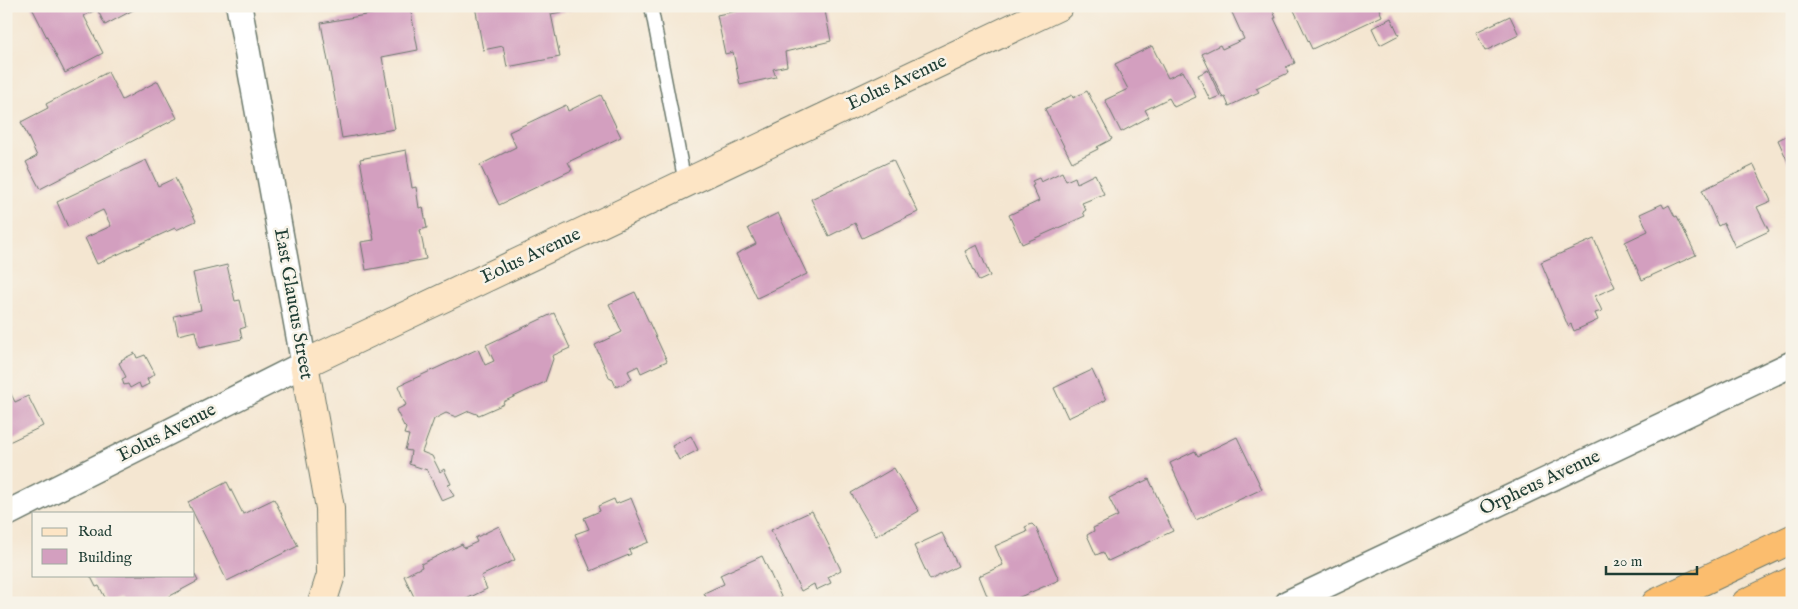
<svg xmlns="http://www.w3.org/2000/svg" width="1798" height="609" viewBox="0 0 1798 609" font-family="'IM FELL English',serif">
<rect width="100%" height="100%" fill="#f7f3e8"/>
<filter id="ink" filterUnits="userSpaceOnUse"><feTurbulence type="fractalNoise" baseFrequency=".02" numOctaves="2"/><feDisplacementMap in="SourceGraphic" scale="10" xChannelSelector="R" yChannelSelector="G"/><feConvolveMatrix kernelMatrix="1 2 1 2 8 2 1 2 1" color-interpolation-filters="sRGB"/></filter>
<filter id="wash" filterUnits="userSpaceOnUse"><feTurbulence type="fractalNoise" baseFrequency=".0096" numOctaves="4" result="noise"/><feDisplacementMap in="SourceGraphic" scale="20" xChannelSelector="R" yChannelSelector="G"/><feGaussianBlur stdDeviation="1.12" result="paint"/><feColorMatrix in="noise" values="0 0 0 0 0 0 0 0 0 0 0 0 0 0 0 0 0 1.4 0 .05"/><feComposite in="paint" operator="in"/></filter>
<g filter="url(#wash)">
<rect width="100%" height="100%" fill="#f4e6d1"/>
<g id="blocks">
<!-- building -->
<path fill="#d39fbf" d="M31,6H133L135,9L105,25L97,9L84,16L103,53L65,73Z
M475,6H587V7L551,14L560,57L507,67L503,46L483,50Z
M761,6H824L831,41L785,52L787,66L773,69L776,77L740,85L733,52L725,54L717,15Z
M1229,6H1271L1276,18H1274L1295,63L1286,67L1288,73L1256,88L1259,92L1229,106L1225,97L1223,98L1202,54L1220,45L1222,49L1244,39Z
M1292,6H1378L1382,16L1312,49Z
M410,7L418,50L382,57L395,129L342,138L321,23Z
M1510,16L1519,35L1485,51L1476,32Z
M1391,18L1399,35L1380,45L1372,28Z
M1152,46L1168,78L1183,71L1196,97L1174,107L1169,98L1145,110L1149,117L1121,132L1105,100L1128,89L1115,64Z
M1208,70L1220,96L1210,100L1198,75Z
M108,72L122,100L158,81L177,118L40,189L26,162L37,156L21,122L48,108L46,104Z
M1087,91L1112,139L1097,147L1098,149L1072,162L1045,109L1072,95L1073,98Z
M601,95L621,137L568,162L572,170L499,205L480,165L516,147L509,132L566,105L568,111Z
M1792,133V171L1778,140Z
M406,150L412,188L416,187L419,208L423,207L427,228L420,230L426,259L366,270L361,242L374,240L360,159Z
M146,160L158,186L175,178L196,221L176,230L175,228L97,264L85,238L111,226L103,210L68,227L57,202Z
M893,160L918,212L862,238L855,223L829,236L811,199Z
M1754,165L1771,201L1757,207L1769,231L1735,247L1724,223L1718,226L1702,190Z
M1062,172L1066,181L1075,177L1077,183L1095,174L1104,194L1082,203L1086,210L1083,212L1085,216L1022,244L1009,215L1039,201L1032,186L1034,185L1032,181L1039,178L1041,182Z
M1662,204L1664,208L1669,205L1675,217L1677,216L1696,255L1642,280L1625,242L1648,231L1640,214Z
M778,213L807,274L757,298L736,254L756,244L748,228Z
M1594,239L1615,287L1595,296L1602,311L1595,313L1598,320L1574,331L1571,324L1568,326L1541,262Z
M977,245L990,276L979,281L965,251Z
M227,265L235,301L240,300L246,327L240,329L242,339L199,348L195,331L178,335L174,316L201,310L193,273Z
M635,292L667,361L641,373L638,366L628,371L632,379L616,387L612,378L610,379L595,345L622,332L609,304Z
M554,313L570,348L552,356L553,359L545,382L503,402L504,404L479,415L469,411L456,417L446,413L434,419L422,452L432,456L440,472L444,469L451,484L448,485L454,496L442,501L427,470L409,464L411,451L405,450L409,435L404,434L406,428L404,426L396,410L406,405L398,386L478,349L485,365L494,361L486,345Z
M135,353L137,358L145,355L155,374L147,379L149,384L141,388L139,383L130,388L128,384L124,385L122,379L126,377L119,363L122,361L121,360Z
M1092,370L1106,400L1068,418L1054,388Z
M6,384L15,402L28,396L43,426L9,442L6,436Z
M691,436L698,450L679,460L672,446Z
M1237,437L1262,489L1196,520L1170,463L1195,451L1198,456Z
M894,468L919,511L876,536L851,493Z
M1149,479L1173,531L1108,561L1103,552L1096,555L1087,535L1094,531L1093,528L1118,516L1109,498Z
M227,482L243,514L274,499L298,546L227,581L188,502Z
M631,498L649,542L629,550L631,554L591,571L575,534L589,529L584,518L600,511L598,506L614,499L616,504Z
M812,511L841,570L828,577L831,583L816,590L814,584L801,591L771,530Z
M1032,524L1036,528L1059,580L1006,603H990L979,576L1003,565L995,546L1027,532L1025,527Z
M499,526L515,560L481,576L487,589L458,603H417L404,576L422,567L421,564L462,544L464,548L477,542L475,538Z
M942,533L958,566L930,580L914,546Z
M762,556L783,601L779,603H709L704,593L724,584L720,575Z
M90,575H195L198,581L157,603H123L120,597L108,603L99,586L96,587Z
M6,592L11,603H6Z"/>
</g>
</g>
<g filter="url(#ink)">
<use href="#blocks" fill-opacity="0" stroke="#6a786b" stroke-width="1"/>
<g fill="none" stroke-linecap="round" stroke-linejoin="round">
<defs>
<path id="lane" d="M651,6L685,183"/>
<path id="street" d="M6,514L304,364L239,6
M1288,603L1792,364"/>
<path id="secondary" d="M322,603L331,575L330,508L304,364L1059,6"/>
<path id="highway" d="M1656,603L1792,539
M1746,603L1792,581"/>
</defs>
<!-- lane casing -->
<use href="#lane" stroke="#6a786b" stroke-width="15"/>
<!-- street casing -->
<use href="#street" stroke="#6a786b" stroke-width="28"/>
<!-- secondary casing -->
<use href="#secondary" stroke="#6a786b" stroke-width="30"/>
<!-- highway casing -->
<use href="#highway" stroke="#6a786b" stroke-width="30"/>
<!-- lane -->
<use href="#lane" stroke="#fff" stroke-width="12"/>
<!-- street -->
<use href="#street" stroke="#fff" stroke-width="25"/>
<!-- secondary -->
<use href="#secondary" stroke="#fde5c5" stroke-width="28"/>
<!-- highway -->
<use href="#highway" stroke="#fbbd6e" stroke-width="28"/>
</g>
</g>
<g text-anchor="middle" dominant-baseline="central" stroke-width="5" stroke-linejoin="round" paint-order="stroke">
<!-- street labels -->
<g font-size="19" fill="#1f3d34" stroke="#f7f3e8">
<text transform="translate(897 83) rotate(-25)">Eolus Avenue</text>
<text transform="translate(531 256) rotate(-25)">Eolus Avenue</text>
<text transform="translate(293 304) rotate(80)">East Glaucus Street</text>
<text transform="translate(167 433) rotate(-27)">Eolus Avenue</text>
<text transform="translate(1540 483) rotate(-25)">Orpheus Avenue</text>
</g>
</g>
<!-- margin -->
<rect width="1798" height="609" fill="none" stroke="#f7f3e8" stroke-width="25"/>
<!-- legend -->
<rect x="32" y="512" width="162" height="65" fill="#f7f3e8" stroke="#a1aaa0"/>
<rect x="42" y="528" width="25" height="8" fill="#fde5c5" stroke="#a1aaa0"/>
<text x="78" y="536" font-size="15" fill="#1f3d34">Road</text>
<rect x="42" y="549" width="25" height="15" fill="#d39fbf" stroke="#a1aaa0"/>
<text x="78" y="562" font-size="15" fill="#1f3d34">Building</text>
<!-- scale -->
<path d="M1606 566v8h91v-8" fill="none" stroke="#1f3d34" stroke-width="2.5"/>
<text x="1613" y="566" font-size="15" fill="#1f3d34" stroke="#f7f3e8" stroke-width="4" paint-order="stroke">20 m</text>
</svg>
